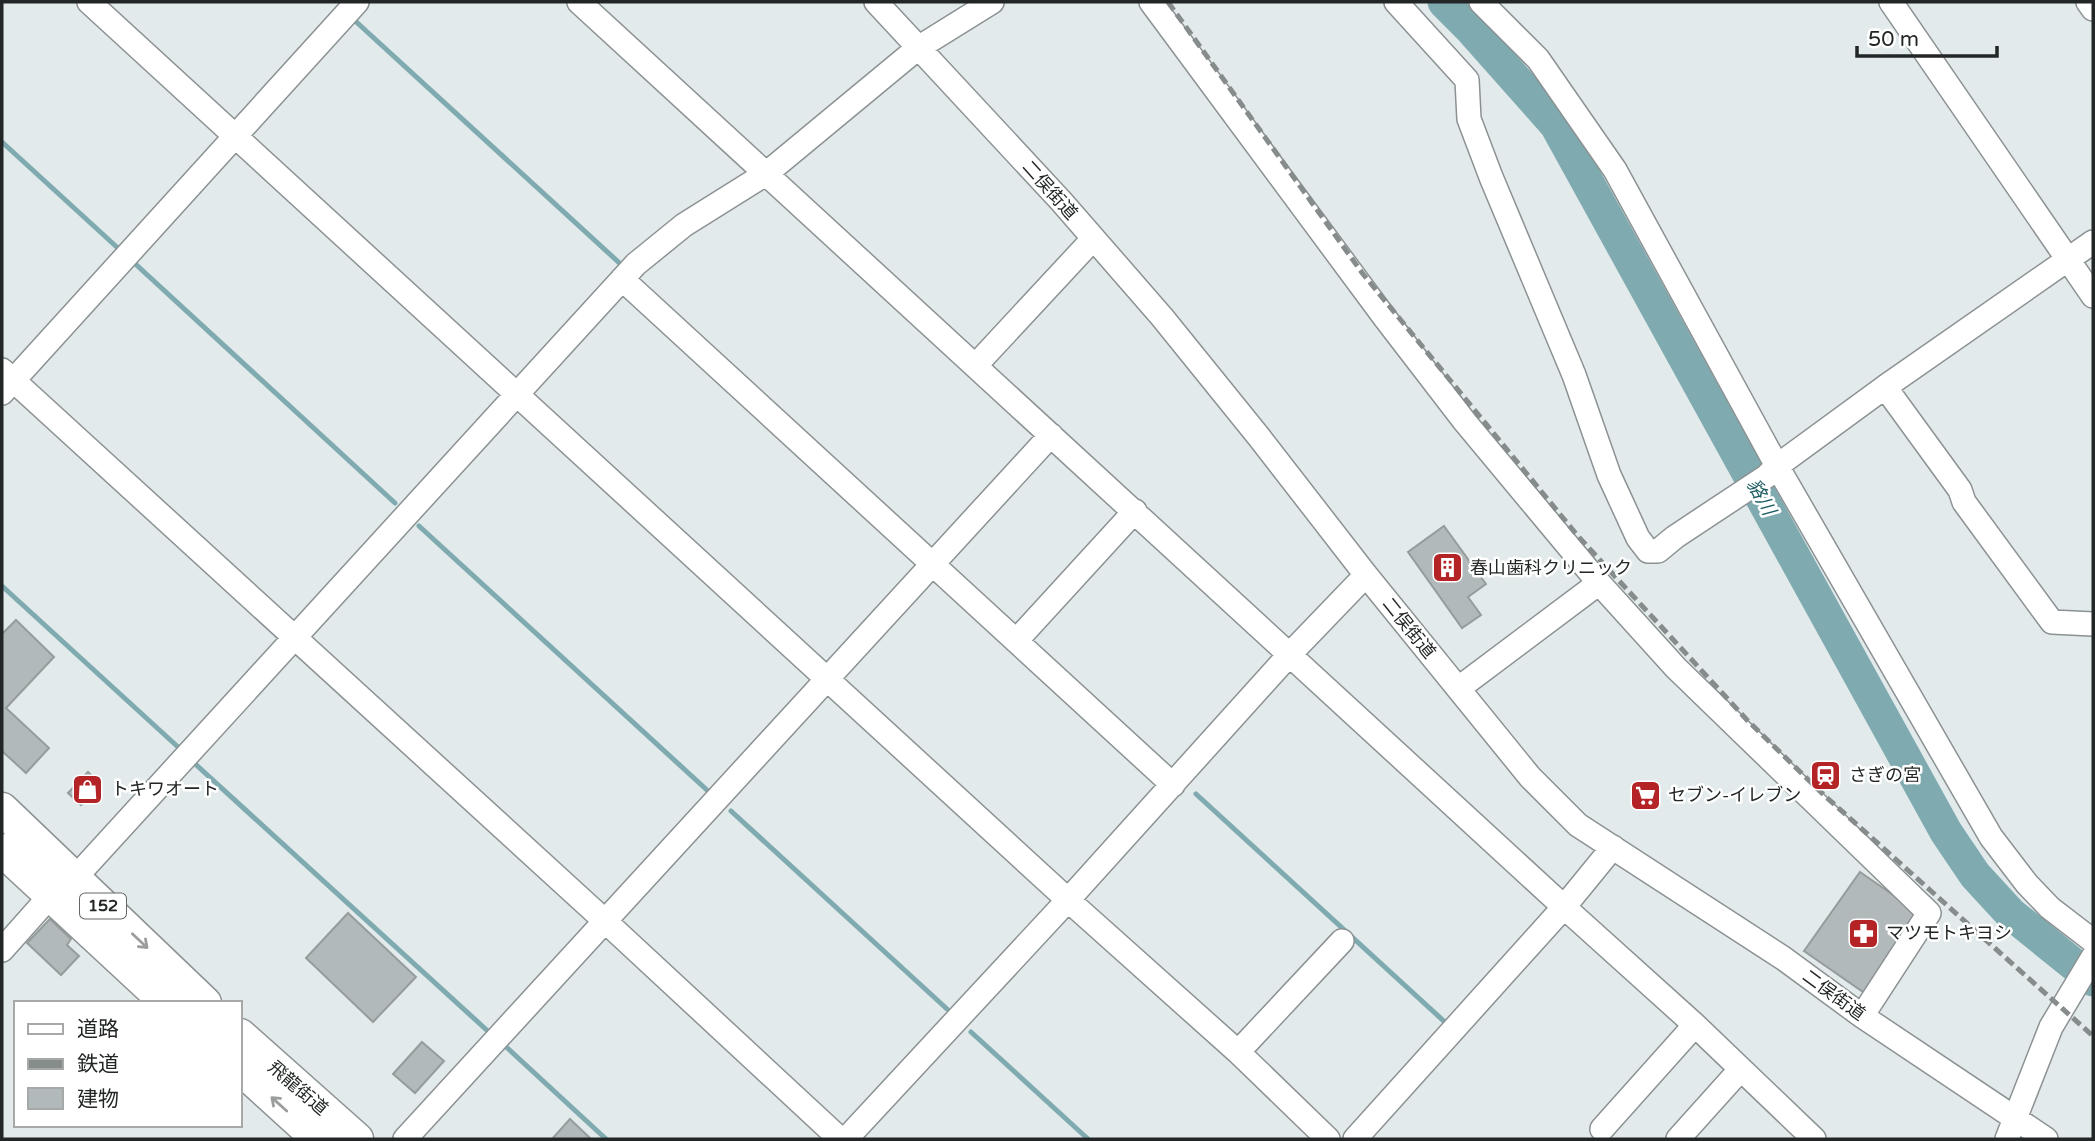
<svg xmlns="http://www.w3.org/2000/svg" width="2095" height="1141" viewBox="0 0 2095 1141" font-family="'Varela Round','Noto Sans JP',sans-serif">
<rect width="100%" height="100%" fill="#e2eaeb"/>
<g fill="none" stroke-linecap="round" stroke-linejoin="round">
<!-- stream -->
<path stroke="#7fabb0" stroke-width="5" d="M352,18L626,269
M2,142L120,250
M130,259L395,503
M419,526L708,791
M2,586L178,747
M193,762L491,1034
M1196,794L1447,1024L1445,1026
M731,811L947,1009
M971,1032L1088,1139
M503,1044L606,1139"/>
<!-- river -->
<path stroke="#7fabb0" stroke-width="33" d="M1444,2L1470,28L1556,125L1946,832L1975,875L2010,913L2093,980"/>
</g>
<!-- building -->
<path fill="#b2b9ba" stroke="#959c9c" stroke-width="2" d="M1444,526L1486,584L1468,597L1481,615L1462,628L1408,552Z
M16,620L54,657L6,708L49,748L26,773L2,751V634Z
M88,772L101,785L81,805L68,793Z
M1860,872L1922,915L1866,994L1804,951Z
M348,913L416,977L373,1022L306,958Z
M50,919L71,939L67,945L79,956L61,975L27,943Z
M422,1042L444,1061L415,1093L393,1074Z
M570,1119L591,1139H552Z"/>
<g fill="none" stroke-linecap="round" stroke-linejoin="round">
<defs>
<path id="minor" d="M89,2L1068,900L1238,1052L1328,1139
M579,2L1564,907L1695,1025L1814,1139
M876,2L1061,201L1162,317L1259,437L1366,575L1530,777L1578,825L1783,958L1862,1016L2046,1139
M1151,2L1385,318L1465,422L1599,583
M1396,2L1467,80L1469,119L1491,177L1574,375L1609,475L1638,538L1648,551H1658L1675,537L1767,476L1777,466L1885,387L2093,242
M1481,2L1538,59L1615,170L1777,466L1991,837L2027,884L2050,908L2093,941
M1891,2L2093,296
M2088,2L2093,9
M622,279L1173,785
M976,365L1093,239
M2,370L605,921L840,1139
M1885,387L1960,490L1964,502L2052,622L2093,624
M2,393L357,2
M1016,641L1135,511
M1459,688L1599,583L1676,668L1929,913L1862,1016
M2,950L51,895L74,879L636,264L684,225L767,173L918,48L992,2
M1238,1052L1342,941
M1602,1129L1695,1025
M405,1139L1051,435
M846,1139L1068,900L1290,654L1366,575
M1355,1139L1564,907L1613,847
M1678,1139L1740,1070
M2007,1139L2051,1027L2093,957"/>
<path id="highway" d="M2,809L205,1003
M2,850L167,1003
M240,1035L357,1139
M240,1068L318,1139"/>
</defs>
<!-- minor casing -->
<use href="#minor" stroke="#8c9293" stroke-width="26"/>
<!-- highway casing -->
<use href="#highway" stroke="#8c9293" stroke-width="35"/>
<!-- minor -->
<use href="#minor" stroke="#fff" stroke-width="23"/>
<!-- highway -->
<use href="#highway" stroke="#fff" stroke-width="32"/>
<!-- rail -->
<path stroke="#868b8c" stroke-width="5" stroke-dasharray="10 5" stroke-linecap="butt" d="M1168,2L1363,274L1577,535L1747,720L1825,796L2093,1036"/>
</g>
<!-- one-way arrows -->
<defs><path id="oneway-shaft" d="M-6 0H5M1.5-3L5.5 0L1.5 3" fill="none" stroke-width="1.6" stroke-linecap="round" stroke-linejoin="round" transform="scale(1.75)"/></defs>
<g stroke="#9c9d9d">
<use href="#oneway-shaft" transform="translate(140 941) rotate(43)"/>
<use href="#oneway-shaft" transform="translate(279 1104) rotate(-138)"/>
</g>
<!-- icons -->
<defs>
<symbol id="building-square" viewBox="-11 -11 22 22"><rect x="-9" y="-9" width="18" height="18" rx="4" fill="#b42427" stroke="#fff"/><path d="M-4-6H4V6H1V3H-1V6H-4ZM-2.5-4.3h1.7v1.8h-1.7ZM.8-4.3h1.7v1.8H.8ZM-2.5-1h1.7V.8h-1.7ZM.8-1h1.7V.8H.8Z" fill="#fff"/></symbol>
<symbol id="station-square" viewBox="-11 -11 22 22"><rect x="-9" y="-9" width="18" height="18" rx="4" fill="#b42427" stroke="#fff"/><path d="M-3-6H3Q5-6 5-4V2Q5 4 3 4L4.5 6H3L1.5 4h-3L-3 6H-4.5L-3 4Q-5 4-5 2V-4Q-5-6-3-6ZM-3.5-4v3h7v-3ZM-3.5 1v1.5H-2V1ZM2 1v1.5H3.5V1Z" fill="#fff"/></symbol>
<symbol id="shop-square" viewBox="-11 -11 22 22"><rect x="-9" y="-9" width="18" height="18" rx="4" fill="#b42427" stroke="#fff"/><path d="M-5-2.5h2.3a2.7 3.5 0 0 1 5.4 0H5L5.5 6h-11ZM-1.5-2.5h3a1.5 2.3 0 0 0-3 0Z" fill="#fff"/></symbol>
<symbol id="supermarket-square" viewBox="-11 -11 22 22"><rect x="-9" y="-9" width="18" height="18" rx="4" fill="#b42427" stroke="#fff"/><path d="M-6-5.5h2.5l.6 2H6L4.5 2H-2.5L-4.4-4H-6ZM-1.5 3.2a1.3 1.3 0 1 0 .1 0ZM3 3.2a1.3 1.3 0 1 0 .1 0Z" fill="#fff"/></symbol>
<symbol id="pharmacy-square" viewBox="-11 -11 22 22"><rect x="-9" y="-9" width="18" height="18" rx="4" fill="#b42427" stroke="#fff"/><path d="M-2-6h4v4h4v4h-4v4h-4v-4h-4v-4h4Z" fill="#fff"/></symbol>
</defs>
<g fill-rule="evenodd">
<use href="#building-square" x="1430" y="550" width="35" height="35"/>
<use href="#station-square" x="1808" y="758" width="35" height="35"/>
<use href="#shop-square" x="70" y="772" width="35" height="35"/>
<use href="#supermarket-square" x="1628" y="778" width="35" height="35"/>
<use href="#pharmacy-square" x="1846" y="916" width="35" height="35"/>
</g>
<g text-anchor="middle" dominant-baseline="central" stroke-width="5" stroke-linejoin="round" paint-order="stroke">
<!-- shield labels -->
<rect fill="#fff" stroke="#656767" stroke-width="2" x="80" y="893.5" width="46" height="25" rx="5"/>
<g font-size="16" font-weight="bold" fill="#232626">
<text x="103" y="906">152</text>
</g>
<!-- street labels -->
<g font-size="18" fill="#232626" stroke="#fff">
<text transform="translate(1050 190) rotate(48)">二俣街道</text>
<text transform="translate(1409 628) rotate(51)">二俣街道</text>
<text transform="translate(1834 995) rotate(36)">二俣街道</text>
<text transform="translate(298 1088) rotate(41)">飛龍街道</text>
</g>
<!-- poi labels -->
<g font-size="18" fill="#232626" stroke="#fff" text-anchor="start">
<text x="1470" y="568">春山歯科クリニック</text>
<text x="1849" y="775">さぎの宮</text>
<text x="111" y="789">トキワオート</text>
<text x="1668" y="795">セブン-イレブン</text>
<text x="1886" y="933">マツモトキヨシ</text>
</g>
<!-- water labels -->
<g font-size="19" font-style="italic" fill="#1e5c63" stroke="#fff">
<text transform="translate(1761 497) rotate(61)">貉川</text>
</g>
</g>
<!-- border -->
<rect width="2095" height="1141" fill="none" stroke="#232626" stroke-width="7"/>
<!-- legend -->
<rect x="14" y="1001" width="228" height="126" fill="#ffffff" stroke="#a7a8a8" stroke-width="2"/>
<rect x="28" y="1024" width="35" height="10" fill="#ffffff" stroke="#a7a8a8" stroke-width="2"/>
<text x="77" y="1036" font-size="21" fill="#232626">道路</text>
<rect x="28" y="1059" width="35" height="10" fill="#868b8c" stroke="#a7a8a8" stroke-width="2"/>
<text x="77" y="1071" font-size="21" fill="#232626">鉄道</text>
<rect x="28" y="1088" width="35" height="21" fill="#b2b9ba" stroke="#a7a8a8" stroke-width="2"/>
<text x="77" y="1106" font-size="21" fill="#232626">建物</text>
<!-- scale -->
<path d="M1857 46v10h140v-10" fill="none" stroke="#232626" stroke-width="3.5"/>
<text x="1868" y="46" font-size="21" fill="#232626" stroke="#ffffff" stroke-width="5" paint-order="stroke">50 m</text>
</svg>
